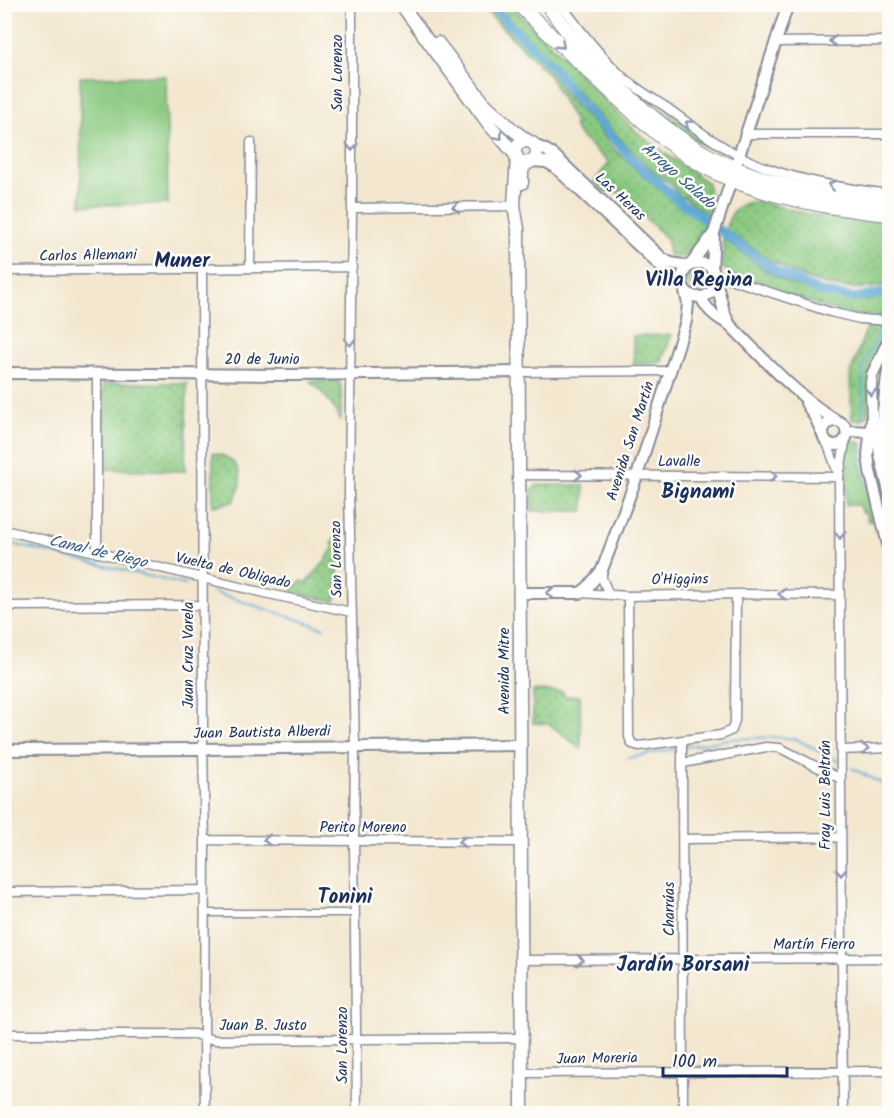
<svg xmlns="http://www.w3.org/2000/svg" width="894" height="1118" viewBox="0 0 894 1118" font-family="Kalam,sans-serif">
<defs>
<pattern id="green-dots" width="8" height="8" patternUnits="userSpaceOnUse" patternTransform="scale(1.5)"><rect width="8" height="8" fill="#8ac980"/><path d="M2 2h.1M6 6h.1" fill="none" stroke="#70a46c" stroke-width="1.8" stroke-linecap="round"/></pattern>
</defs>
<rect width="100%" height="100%" fill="#fdfcf7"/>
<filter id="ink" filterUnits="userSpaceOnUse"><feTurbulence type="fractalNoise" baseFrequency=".0167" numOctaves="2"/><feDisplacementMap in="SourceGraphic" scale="12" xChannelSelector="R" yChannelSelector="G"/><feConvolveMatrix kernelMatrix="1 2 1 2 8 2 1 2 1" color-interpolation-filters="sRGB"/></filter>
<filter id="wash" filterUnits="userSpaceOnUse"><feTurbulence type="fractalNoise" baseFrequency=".008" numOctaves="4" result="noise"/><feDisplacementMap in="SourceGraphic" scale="24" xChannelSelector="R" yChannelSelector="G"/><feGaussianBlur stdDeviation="1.35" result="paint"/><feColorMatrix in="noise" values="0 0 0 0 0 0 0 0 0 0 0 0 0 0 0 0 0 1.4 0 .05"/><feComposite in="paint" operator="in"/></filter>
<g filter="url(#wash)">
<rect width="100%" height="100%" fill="#f3e7cf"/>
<!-- green -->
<path fill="url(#green-dots)" stroke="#527c6f" stroke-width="1.5" d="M475,5H486L551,70L559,85L575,106L594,124L614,149L640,173L684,209L706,225L701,238L687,255L681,257L672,256L669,254L667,239L618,192H605L594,182L609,163L578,134L573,125L576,124L548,74L481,6Z
M496,5H510L570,63L612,108L636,131L666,154L708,183L711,212L710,216L692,204L685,197H680L671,184L656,174L621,140L572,86L552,62L510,21Z
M628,83L719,149C690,147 645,102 623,84Z
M757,201L813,215L889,222V284C882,286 874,288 867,288C811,293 768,259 725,229C732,211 736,203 757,201Z
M723,238C737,249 751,261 767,271C792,287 839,304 869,300C875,299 881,298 887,296L889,302L882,316H860L836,311L734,276L722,267Z
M687 280a12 12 0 1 1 24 0a12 12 0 1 1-24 0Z
M868,324L884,325L886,327V331L869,373L868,415L862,420H852L850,374Z
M672,335L661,363L634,364L633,336Z
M333,380L339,382L341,388V421C333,404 324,393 310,381Z
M103,383H187L185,471L103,469Z
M849,442H859L861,444L863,447L862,466L876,521H868L865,512H861L859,505H846L847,446Z
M213,453C240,457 247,480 233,502L213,506Z
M537,485H584V511H532V490Z
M337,535H340L341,538L336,600L333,601L294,593L292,591V588L302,581L306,583L323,564L334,547L332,543Z
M533,691L563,692L564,696H580L581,749L549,724L533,723Z"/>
<!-- pitch -->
<path fill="#8ac980" stroke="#527c6f" stroke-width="1.5" d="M166,76L168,204L81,205L80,77Z"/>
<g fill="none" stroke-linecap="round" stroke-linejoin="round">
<!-- stream -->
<path stroke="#5da9d5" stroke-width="2" d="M885,317L890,306
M862,421L863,368L883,323
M862,443V464L890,574
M4,542L186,585
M213,592L324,628
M685,747L730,739L778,737L796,739L838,761
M627,758L680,748
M852,768L890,788"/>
<!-- canal -->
<path stroke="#5da9d5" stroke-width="9" d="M489,4L555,70L581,104L637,164L679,201L776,271L820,292L853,298L890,292"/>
</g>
</g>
<g filter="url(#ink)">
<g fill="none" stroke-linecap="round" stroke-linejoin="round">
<defs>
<path id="pedestrian" d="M205,913H355"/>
<path id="minor" d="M352,4V208L349,493L355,747L354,841L357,1114
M561,4C579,29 601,57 624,78C637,89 652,98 666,107C697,130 728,153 764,167C804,182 847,189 890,194
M776,42L890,41
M746,134H890
M352,208L514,206
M202,268L203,749L205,840L204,1037L205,1114
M250,268L251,142
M4,271L352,267
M715,274L830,312L860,319L890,321
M519,372L670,371
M826,440L839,476
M519,475L839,477
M4,530L269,594L351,612
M97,553V374
M602,570V578L609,595
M580,593L628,596L736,594L840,595
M628,596L629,737L632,744L639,746L721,735L732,730L735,720L736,594
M4,606L203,605
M682,741L683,1114
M841,750L890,748
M683,763L766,747L780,748L841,779
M683,839L841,837
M205,840L521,842
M4,892L204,890
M522,960L890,958
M4,1034H194L214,1040L521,1038
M521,1073L890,1071
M843,1114L839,477L846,437"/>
<path id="tertiary" d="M534,145L546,150L555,156L662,258L671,263L688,266
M531,161L546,162L555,167L659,265L681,284
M682 280a17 17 0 1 1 34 0a17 17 0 1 1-34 0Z
M691,264L714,233L788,4
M712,269L714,233
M716,280L724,312L730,325
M701,297C707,311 717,318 730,325C764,359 797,397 839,422
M890,337L872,375L871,384L872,418L868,455L870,471L890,553
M890,371L887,376L879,446L880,455L890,496
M4,373L295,375L519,372
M806,403L816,419L823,435
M823 433a12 12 0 1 1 24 0a12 12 0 1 1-24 0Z
M846,431L876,432
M520,593H580L587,588L602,570L637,476L686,321L688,304L685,291
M4,750L203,749L521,745"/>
<path id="secondary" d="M401,4L488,123L515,154
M438,43L484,103L512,129L528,141
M515 152a11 11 0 1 1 22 0a11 11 0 1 1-22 0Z
M517,157L514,206L518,229L522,1114
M522,183V170L528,162"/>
<path id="trunk" d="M518,4C547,32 576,59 605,86C639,118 674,152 717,173C766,197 835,209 890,214
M547,4C585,58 651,125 709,156C764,185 829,198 890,204"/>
</defs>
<!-- pedestrian casing -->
<use href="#pedestrian" stroke="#878b96" stroke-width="9"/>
<!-- minor casing -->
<use href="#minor" stroke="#878b96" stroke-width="11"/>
<!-- tertiary casing -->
<use href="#tertiary" stroke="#878b96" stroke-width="14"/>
<!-- secondary casing -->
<use href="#secondary" stroke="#878b96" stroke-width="15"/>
<!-- trunk casing -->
<use href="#trunk" stroke="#878b96" stroke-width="16"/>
<!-- pedestrian -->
<use href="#pedestrian" stroke="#fff" stroke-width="6"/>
<!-- minor -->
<use href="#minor" stroke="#fff" stroke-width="8"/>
<!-- tertiary -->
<use href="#tertiary" stroke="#fff" stroke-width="10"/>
<!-- secondary -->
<use href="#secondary" stroke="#fff" stroke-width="12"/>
<!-- trunk -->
<use href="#trunk" stroke="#fff" stroke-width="14"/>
</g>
<!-- one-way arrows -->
<defs><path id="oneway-chevron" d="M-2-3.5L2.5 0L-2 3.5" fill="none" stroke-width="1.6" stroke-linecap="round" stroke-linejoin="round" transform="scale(1.5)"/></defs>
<g stroke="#8d97ae">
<use href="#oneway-chevron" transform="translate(833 41) rotate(180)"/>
<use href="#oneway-chevron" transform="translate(561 45) rotate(43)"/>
<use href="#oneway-chevron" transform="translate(689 124) rotate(-144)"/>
<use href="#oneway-chevron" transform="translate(499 136) rotate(50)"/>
<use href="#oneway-chevron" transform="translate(352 147) rotate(90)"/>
<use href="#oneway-chevron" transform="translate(832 185) rotate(-168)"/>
<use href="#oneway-chevron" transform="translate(456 207) rotate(179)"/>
<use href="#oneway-chevron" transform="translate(350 342) rotate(91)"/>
<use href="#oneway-chevron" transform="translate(871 392) rotate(90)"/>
<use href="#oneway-chevron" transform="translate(578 475)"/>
<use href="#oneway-chevron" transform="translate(773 476)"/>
<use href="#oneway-chevron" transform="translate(840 535) rotate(89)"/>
<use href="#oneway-chevron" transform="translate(550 593) rotate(-180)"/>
<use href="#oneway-chevron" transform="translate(782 594) rotate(-179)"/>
<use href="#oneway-chevron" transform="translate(865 749) rotate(-2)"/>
<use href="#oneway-chevron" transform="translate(267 840) rotate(-179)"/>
<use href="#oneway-chevron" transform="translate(462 842) rotate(-180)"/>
<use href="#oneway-chevron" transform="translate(841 872) rotate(90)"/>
<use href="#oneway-chevron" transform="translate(580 960)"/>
</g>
</g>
<g text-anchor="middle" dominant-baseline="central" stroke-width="5" stroke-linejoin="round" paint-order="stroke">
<!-- street labels -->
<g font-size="15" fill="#1b2f5e" stroke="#fdfcf7">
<text transform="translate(338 73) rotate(-90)">San Lorenzo</text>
<text transform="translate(620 197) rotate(43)">Las Heras</text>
<text transform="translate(88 256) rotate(-1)">Carlos Allemani</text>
<text x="262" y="360">20 de Junio</text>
<text transform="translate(631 441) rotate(-72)">Avenida San Martín</text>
<text x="679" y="462">Lavalle</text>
<text transform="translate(337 559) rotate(-91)">San Lorenzo</text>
<text transform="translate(233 571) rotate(13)">Vuelta de Obligado</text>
<text transform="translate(680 580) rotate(-1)">O'Higgins</text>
<text transform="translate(189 655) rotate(-90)">Juan Cruz Varela</text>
<text transform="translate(505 671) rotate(-90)">Avenida Mitre</text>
<text transform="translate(262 733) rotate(-1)">Juan Bautista Alberdi</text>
<text transform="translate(826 795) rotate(-90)">Fray Luis Beltrán</text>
<text x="363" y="828">Perito Moreno</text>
<text transform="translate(670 909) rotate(-90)">Charrúas</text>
<text x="814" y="945">Martín Fierro</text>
<text x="263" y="1026">Juan B. Justo</text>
<text transform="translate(343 1045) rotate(-90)">San Lorenzo</text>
<text transform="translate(597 1059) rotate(-1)">Juan Moreria</text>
</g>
<!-- water labels -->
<g font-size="16" font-style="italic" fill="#325a88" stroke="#fdfcf7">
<text transform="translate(678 176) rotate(41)">Arroyo Salado</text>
<text transform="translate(98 552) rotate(13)">Canal de Riego</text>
</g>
<!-- district labels -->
<g font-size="21" font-weight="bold" fill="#1b2f5e" stroke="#fdfcf7">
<text x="182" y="261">Muner</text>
<text x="699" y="280">Villa Regina</text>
<text x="698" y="492">Bignami</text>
<text x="345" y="897">Tonini</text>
<text x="683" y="965">Jardín Borsani</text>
</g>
</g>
<!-- margin -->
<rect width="894" height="1118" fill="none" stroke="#fdfcf7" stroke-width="24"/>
<!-- scale -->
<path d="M663 1067v9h124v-9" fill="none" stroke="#1b2f5e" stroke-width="3"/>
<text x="672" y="1067" font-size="18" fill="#1b2f5e" stroke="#fdfcf7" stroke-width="4.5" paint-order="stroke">100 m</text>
</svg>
